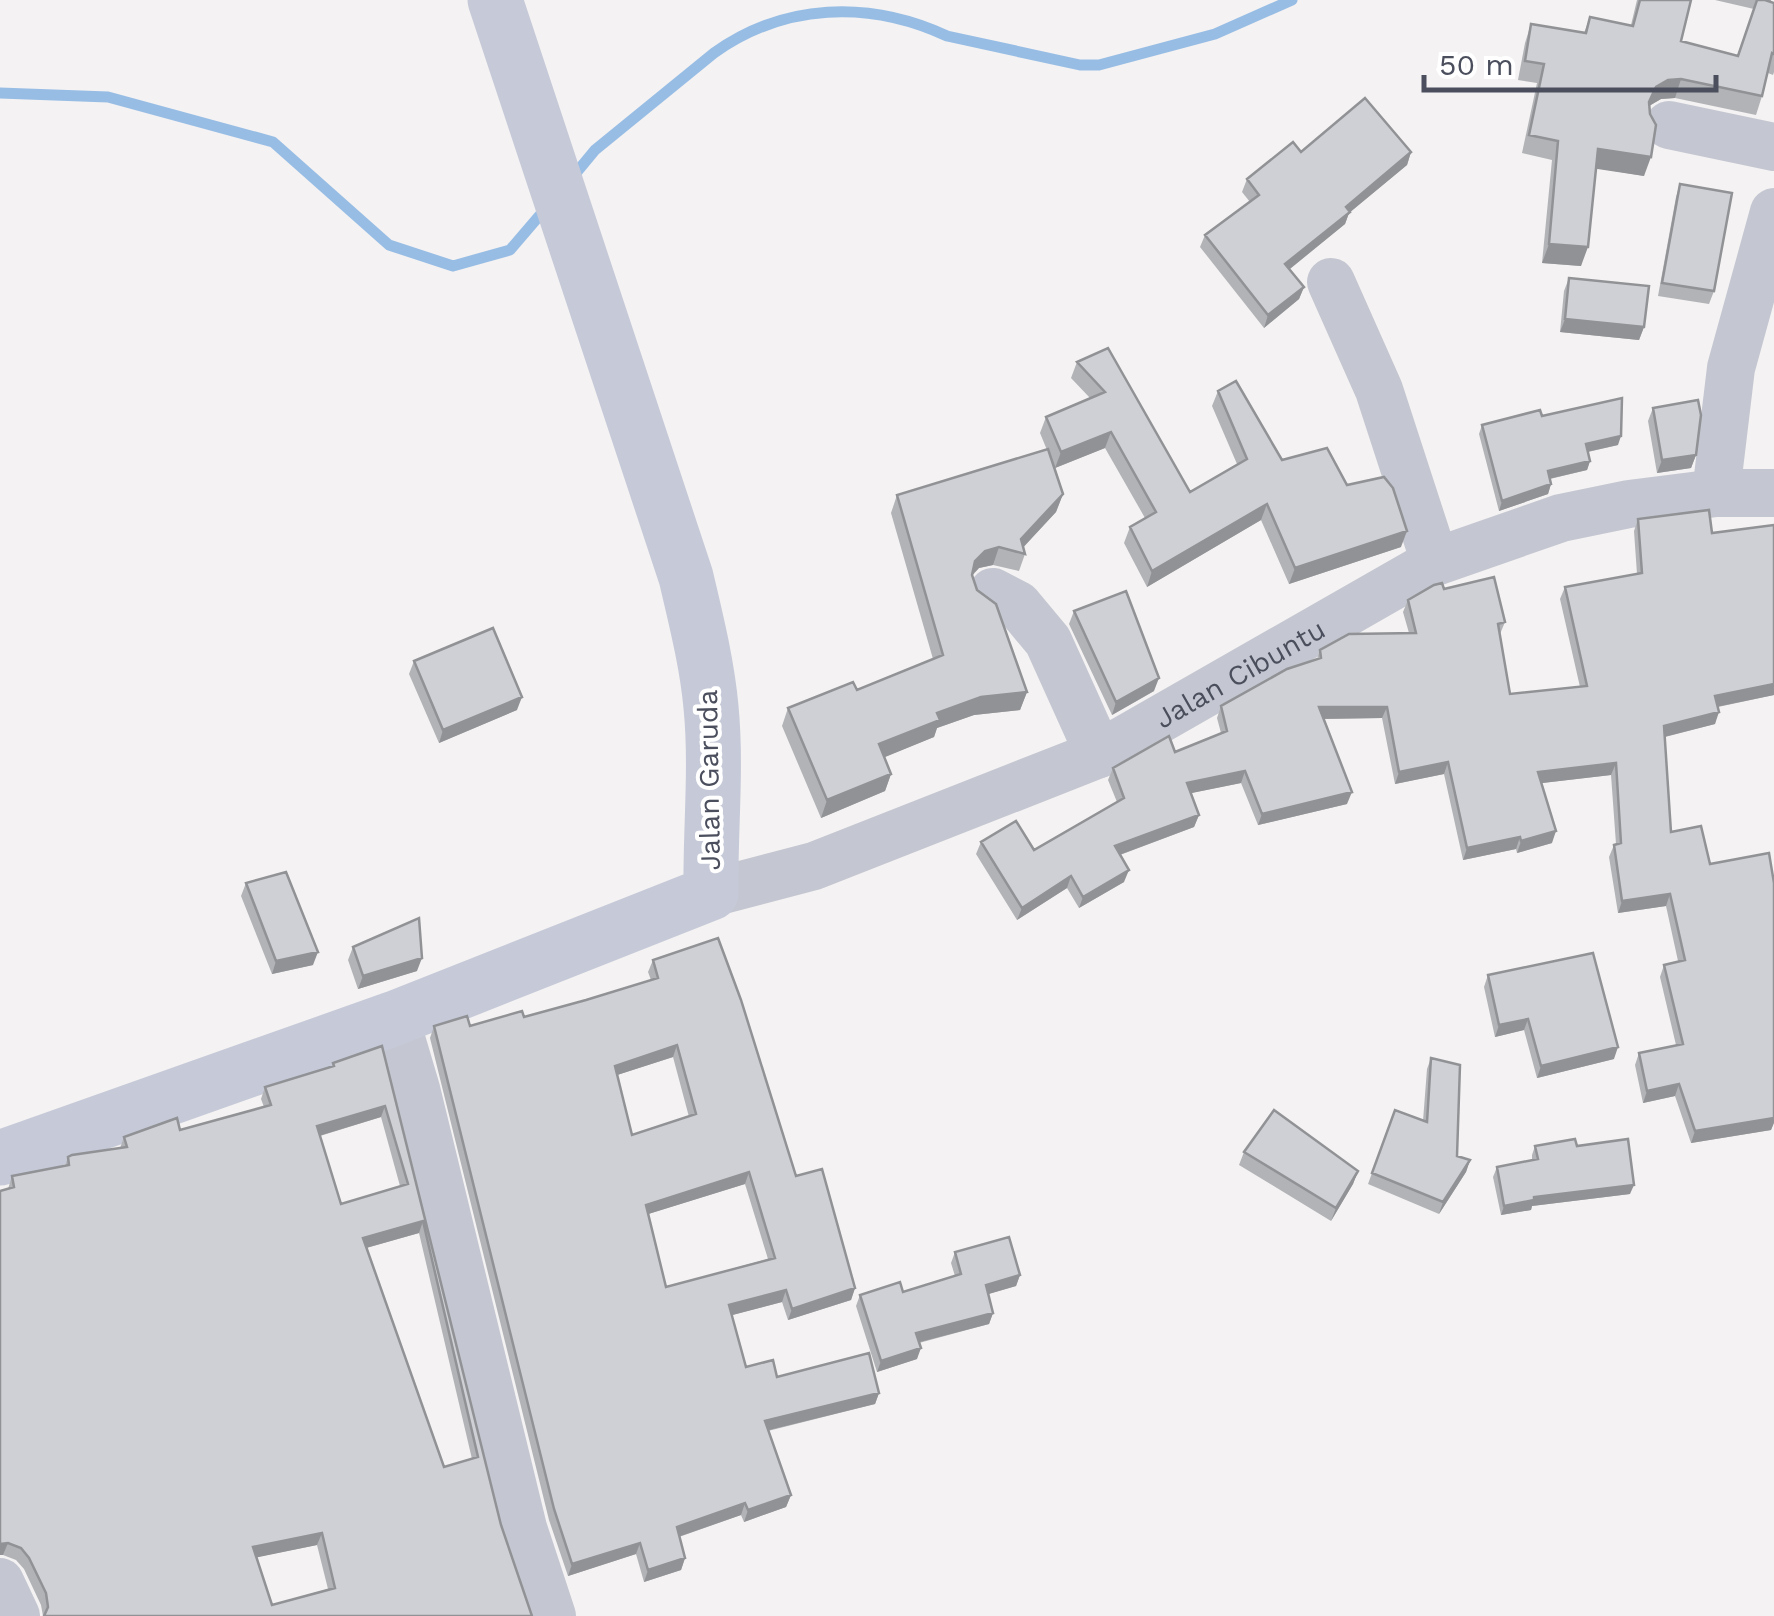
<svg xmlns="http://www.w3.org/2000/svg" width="1774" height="1616" viewBox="0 0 1774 1616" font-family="'Work Sans',sans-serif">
<rect width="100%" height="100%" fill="#f4f2f2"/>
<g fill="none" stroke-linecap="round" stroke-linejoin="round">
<!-- stream -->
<path stroke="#97bde5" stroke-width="11" d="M0,93L108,97L273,142L389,245L453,266L510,250L546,208
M571,179L595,150L714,53C784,3 869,0 947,36L1080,65H1099L1215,34L1292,0"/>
<!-- street -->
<g stroke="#c4c7d1" stroke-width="48">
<path d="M1669,125L1774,147"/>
<path d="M1331,282L1379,390L1435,562"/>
<path d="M1716,493L1731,368L1774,212"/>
<path d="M993,592L1018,605L1048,641L1099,754"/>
<path id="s1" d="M711,893L814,866L1099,754L1435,562L1561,518L1629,504L1716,493H1774"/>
<path d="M395,1018L416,1089L523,1528L552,1616"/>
<path d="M0,1582L16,1616"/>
</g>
<!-- secondary -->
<path stroke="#c6cad8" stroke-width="55" d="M0,1158L395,1018L711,893C710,831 717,768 711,707C707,663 696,620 686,577L495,0"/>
</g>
<!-- wall -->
<path fill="#b2b3b7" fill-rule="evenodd" d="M1637,0H1691L1681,41L1737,56L1754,9L1715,0H1771V2L1774,3V72L1773,75L1768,73L1762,96L1756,115L1675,98L1661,99L1649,106L1644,176L1596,168L1581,266L1542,263L1552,160L1522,153L1537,83L1518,80L1525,43L1531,24L1584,33L1590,17L1631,25Z
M1301,152H1411L1407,165L1349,213L1345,224L1290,269L1304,287L1299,299L1264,328L1200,247L1205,235L1250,202L1242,192L1247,179Z
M1680,184L1714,291L1709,304L1658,296L1676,197Z
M1569,278L1644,327L1639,340L1560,332L1564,291Z
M1108,348L1190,492L1237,464L1212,406L1218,391L1282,460L1347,485L1401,547L1289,584L1261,520L1147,587L1124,543L1130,527L1145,518L1105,448L1055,468L1063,494L1056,512L1023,547L1025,554L1019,571L993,565L979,568L972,576L977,590L1027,692L1020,710L974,715L937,728L934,737L884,757L891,774L885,791L821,818L782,726L788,708L857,690L933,659L891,513L897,495L1047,450L1040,433L1046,417L1090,398L1071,378L1077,362Z
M1653,408L1696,455L1691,468L1657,473L1648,421Z
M1542,416L1618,445L1588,452L1590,461L1587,470L1550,479L1551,484L1548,494L1499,511L1479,434L1482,425Z
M1638,519L1712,533L1774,525V695L1718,707L1715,724L1665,737L1671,832L1773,1124L1771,1130L1691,1143L1675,1096L1643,1103L1635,1065L1639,1053L1676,1045L1660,977L1664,965L1678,961L1666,906L1618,913L1609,857L1614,845L1616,844L1611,775L1542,783L1552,843L1517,853L1516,849L1463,860L1444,774L1395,784L1382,718L1324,719L1347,804L1258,825L1241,783L1191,793L1199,815L1194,827L1120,855L1124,882L1079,908L1067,888L1017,920L976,854L981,842L1034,850L1117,802L1108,780L1113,768L1175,752L1221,733L1217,718L1221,706L1317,659L1320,650L1409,633L1403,612L1408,600L1444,589L1505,622L1500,634L1510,694L1580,687L1560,599L1565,587L1637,574L1634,531Z
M1074,611L1154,691L1112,715L1069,624Z
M414,661L517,710L439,743L409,674Z
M246,883L313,965L272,974L241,896Z
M353,947L417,971L358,989L348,960Z
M653,960L796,1176L855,1288L851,1300L788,1320L782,1302L732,1315L746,1367L777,1377L879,1393L875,1404L768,1431L791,1495L786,1507L744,1522L741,1515L679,1537L685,1558L681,1570L644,1582L636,1554L568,1576L549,1520L430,1038L434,1026H470L524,1017L586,1000L651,980L648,972ZM673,1057L689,1117L632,1135L617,1075ZM745,1184L768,1259L666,1287L648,1214Z
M1488,975L1614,1059L1537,1078L1524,1030L1495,1037L1484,987Z
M382,1046L501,1525L532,1616H43L41,1605L24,1569L16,1560L3,1555L8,1189L12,1176L65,1166L68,1157L120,1148L124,1137L180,1130L264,1107L261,1099L265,1087L332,1067L333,1063ZM381,1117L400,1186L341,1204L320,1136ZM419,1233L472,1459L444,1467L366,1248ZM317,1545L328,1589L272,1605L257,1557Z
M1431,1058L1457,1156L1470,1160L1466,1172L1439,1214L1368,1184L1395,1110L1423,1121L1427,1069Z
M1535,1146H1577L1630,1194L1532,1206L1531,1210L1501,1215L1493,1177L1497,1167L1532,1160V1155Z
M1244,1152L1358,1171L1353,1184L1331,1221L1239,1165Z
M955,1252L1020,1275L1016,1286L988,1294L993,1313L989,1324L919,1343L917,1359L877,1372L856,1306L860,1295L903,1292L955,1276L951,1263Z"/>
<!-- shaded-wall -->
<path fill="#919295" d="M1681,79L1675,98L1661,99L1649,106V102L1656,87L1668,80Z
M1598,149L1651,157L1644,176L1591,168Z
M1411,152L1407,165L1349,213L1345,224L1281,276L1285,264L1346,207Z
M1549,244L1588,247L1581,266L1542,263Z
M1304,287L1299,299L1264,328L1268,315Z
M1565,319L1644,327L1639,340L1560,332Z
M1111,432L1105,448L1055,468L1061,452Z
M1621,436L1618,445L1582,453L1586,444Z
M1696,455L1691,468L1657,473L1662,460Z
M1590,461L1587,470L1544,480L1548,471Z
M1551,484L1548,494L1499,511L1502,501Z
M1063,494L1056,512L1019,552L1021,539Z
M1267,504L1261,520L1147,587L1152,571Z
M1407,531L1401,547L1289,584L1295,568Z
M999,547L993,565L979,568L969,578L975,561L985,551Z
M1159,678L1154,691L1112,715L1116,702Z
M1774,684V695L1711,708L1715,696Z
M1027,692L1020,710L974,715L937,728L934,737L873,762L879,744L937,713L981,697Z
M522,697L517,710L439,743L443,730Z
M1319,707H1387L1382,718L1315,719Z
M1719,712L1715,724L1660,738L1664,726Z
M1448,762L1444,774L1395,784L1399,772Z
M1616,763L1611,775L1534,784L1538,772Z
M1245,771L1241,783L1182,795L1187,783Z
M891,774L885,791L821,818L827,800Z
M1352,792L1347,804L1258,825L1262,814Z
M1199,815L1194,827L1111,858L1115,846Z
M1556,831L1552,843L1517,853L1521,841Z
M1520,837L1516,849L1463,860L1467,848Z
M1129,870L1124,882L1079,908L1083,897Z
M1071,876L1067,888L1017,920L1022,908Z
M1670,894L1666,906L1618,913L1622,901Z
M318,952L313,965L272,974L276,961Z
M422,958L417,971L358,989L363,976Z
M1528,1019L1524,1030L1495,1037L1499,1025Z
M677,1045L673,1057L611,1077L615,1066Z
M1618,1047L1614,1059L1537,1078L1541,1066Z
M1679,1084L1675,1096L1643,1103L1647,1091Z
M385,1106L381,1117L312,1138L317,1126Z
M1774,1113V1123L1771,1130L1691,1143L1695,1131Z
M1470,1160L1466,1172L1439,1214L1443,1202Z
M1358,1171L1353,1184L1331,1221L1336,1208Z
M749,1172L745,1184L642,1216L646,1205Z
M1634,1185L1630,1194L1532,1206L1531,1210L1501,1215L1504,1206L1534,1197Z
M423,1221L419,1233L359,1250L363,1238Z
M1020,1275L1016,1286L982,1296L986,1285Z
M855,1288L851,1300L788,1320L792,1309Z
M786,1290L782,1302L725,1317L729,1305Z
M993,1313L989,1324L912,1344L916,1333Z
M921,1348L917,1359L877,1372L881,1361Z
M879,1393L875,1404L761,1432L765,1421Z
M791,1495L786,1507L744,1522L748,1510Z
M745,1503L741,1515L672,1539L677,1527Z
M322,1533L317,1545L249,1559L253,1547Z
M8,1543L3,1555H0V1544Z
M640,1543L636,1554L568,1576L572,1564Z
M685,1558L681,1570L644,1582L648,1570Z"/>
<!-- building -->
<path fill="#cfd0d5" stroke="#919295" stroke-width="2.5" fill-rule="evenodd" d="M1640,0H1691L1681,41L1738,56L1757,0H1765L1774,3V54L1772,53L1762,96L1681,79L1668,80L1656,87L1649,102L1650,114L1656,125L1651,157L1598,149L1588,247L1549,244L1558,141L1529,135L1544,64L1525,61L1531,24L1586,33L1590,17L1633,26Z
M1365,98L1411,152L1346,207L1350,212L1285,264L1304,287L1268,315L1205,235L1259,195L1247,179L1293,142L1301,152Z
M1680,184L1732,193L1714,291L1662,283Z
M1569,278L1649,286L1644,327L1565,319Z
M1108,348L1190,492L1247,459L1218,391L1236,381L1282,460L1327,448L1347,485L1384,477L1393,488L1407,531L1295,568L1267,504L1152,571L1130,527L1156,512L1111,432L1061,452L1046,417L1105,392L1077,362Z
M1622,398L1621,436L1586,444L1590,461L1548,471L1551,484L1502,501L1482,425L1540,410L1542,416Z
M1698,400L1701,415L1696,455L1662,460L1653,408Z
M1048,449L1063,494L1021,539L1025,554L999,547L985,551L975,561L972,575L977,590L996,604L1027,692L981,697L937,713L940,720L879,744L891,774L827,800L788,708L853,682L857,690L943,655L897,495Z
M1709,510L1712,533L1774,525V684L1715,696L1719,712L1664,726L1671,832L1701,826L1710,864L1769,853L1774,883V1118L1695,1131L1679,1084L1647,1091L1639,1053L1683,1044L1664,965L1685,960L1670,894L1622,901L1614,845L1621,843L1616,763L1538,772L1556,831L1521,841L1520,837L1467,848L1448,762L1399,772L1387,707H1319L1352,792L1262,814L1245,771L1187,783L1199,815L1115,846L1129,870L1083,897L1071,876L1022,908L981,842L1016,821L1034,850L1124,798L1113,768L1169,736L1175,752L1227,731L1221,706L1287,669L1321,658L1320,650L1349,634L1416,633L1408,600L1434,585L1442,583L1444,589L1494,577L1505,622L1498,624L1510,694L1587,686L1565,587L1642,573L1638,519Z
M1126,591L1159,678L1116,702L1074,611Z
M493,628L522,697L443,730L414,661Z
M286,872L318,952L276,961L246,883Z
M419,918L422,958L363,976L353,947Z
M718,938L741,1000L796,1176L822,1169L855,1288L792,1309L786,1290L729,1305L746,1367L773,1360L777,1377L869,1353L879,1393L765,1421L791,1495L748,1510L745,1503L677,1527L685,1558L648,1570L640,1543L572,1564L554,1509L434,1026L467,1016L470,1026L522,1011L524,1017L586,1000L658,978L653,960ZM677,1045L696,1114L632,1135L615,1066ZM749,1172L775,1258L666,1287L646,1205Z
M1593,953L1618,1047L1541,1066L1528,1019L1499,1025L1488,975Z
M382,1046L501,1525L532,1616H44L48,1607L46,1593L29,1558L21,1548L8,1543L0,1544V1191L14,1187L12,1176L69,1165L68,1157L72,1155L127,1147L124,1137L177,1118L180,1130L271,1105L265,1087L334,1066L333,1063ZM385,1106L408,1184L341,1204L317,1126ZM423,1221L478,1457L444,1467L363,1238ZM322,1533L335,1588L272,1605L253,1547Z
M1431,1058L1460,1065L1457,1156L1470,1160L1443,1202L1372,1173L1395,1110L1427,1122Z
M1274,1110L1358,1171L1336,1208L1244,1152Z
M1575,1139L1577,1146L1628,1139L1634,1185L1534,1197V1200L1504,1206L1497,1167L1538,1159L1535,1146Z
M1009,1237L1020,1275L986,1285L993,1313L916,1333L921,1348L881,1361L860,1295L900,1282L903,1292L961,1274L955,1252Z"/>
<g text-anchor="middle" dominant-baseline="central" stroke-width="8" stroke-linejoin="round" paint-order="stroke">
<!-- street labels -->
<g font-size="28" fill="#4b4f5d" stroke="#fff">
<text stroke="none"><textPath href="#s1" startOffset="575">Jalan Cibuntu</textPath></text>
<text transform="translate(709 780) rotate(-91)">Jalan Garuda</text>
</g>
</g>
<!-- scale -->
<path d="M1424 75v15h292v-15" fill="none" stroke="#4b4f5d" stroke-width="5"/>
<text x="1439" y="75" font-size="30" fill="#4b4f5d" stroke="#ffffff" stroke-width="8" paint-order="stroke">50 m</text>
</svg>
